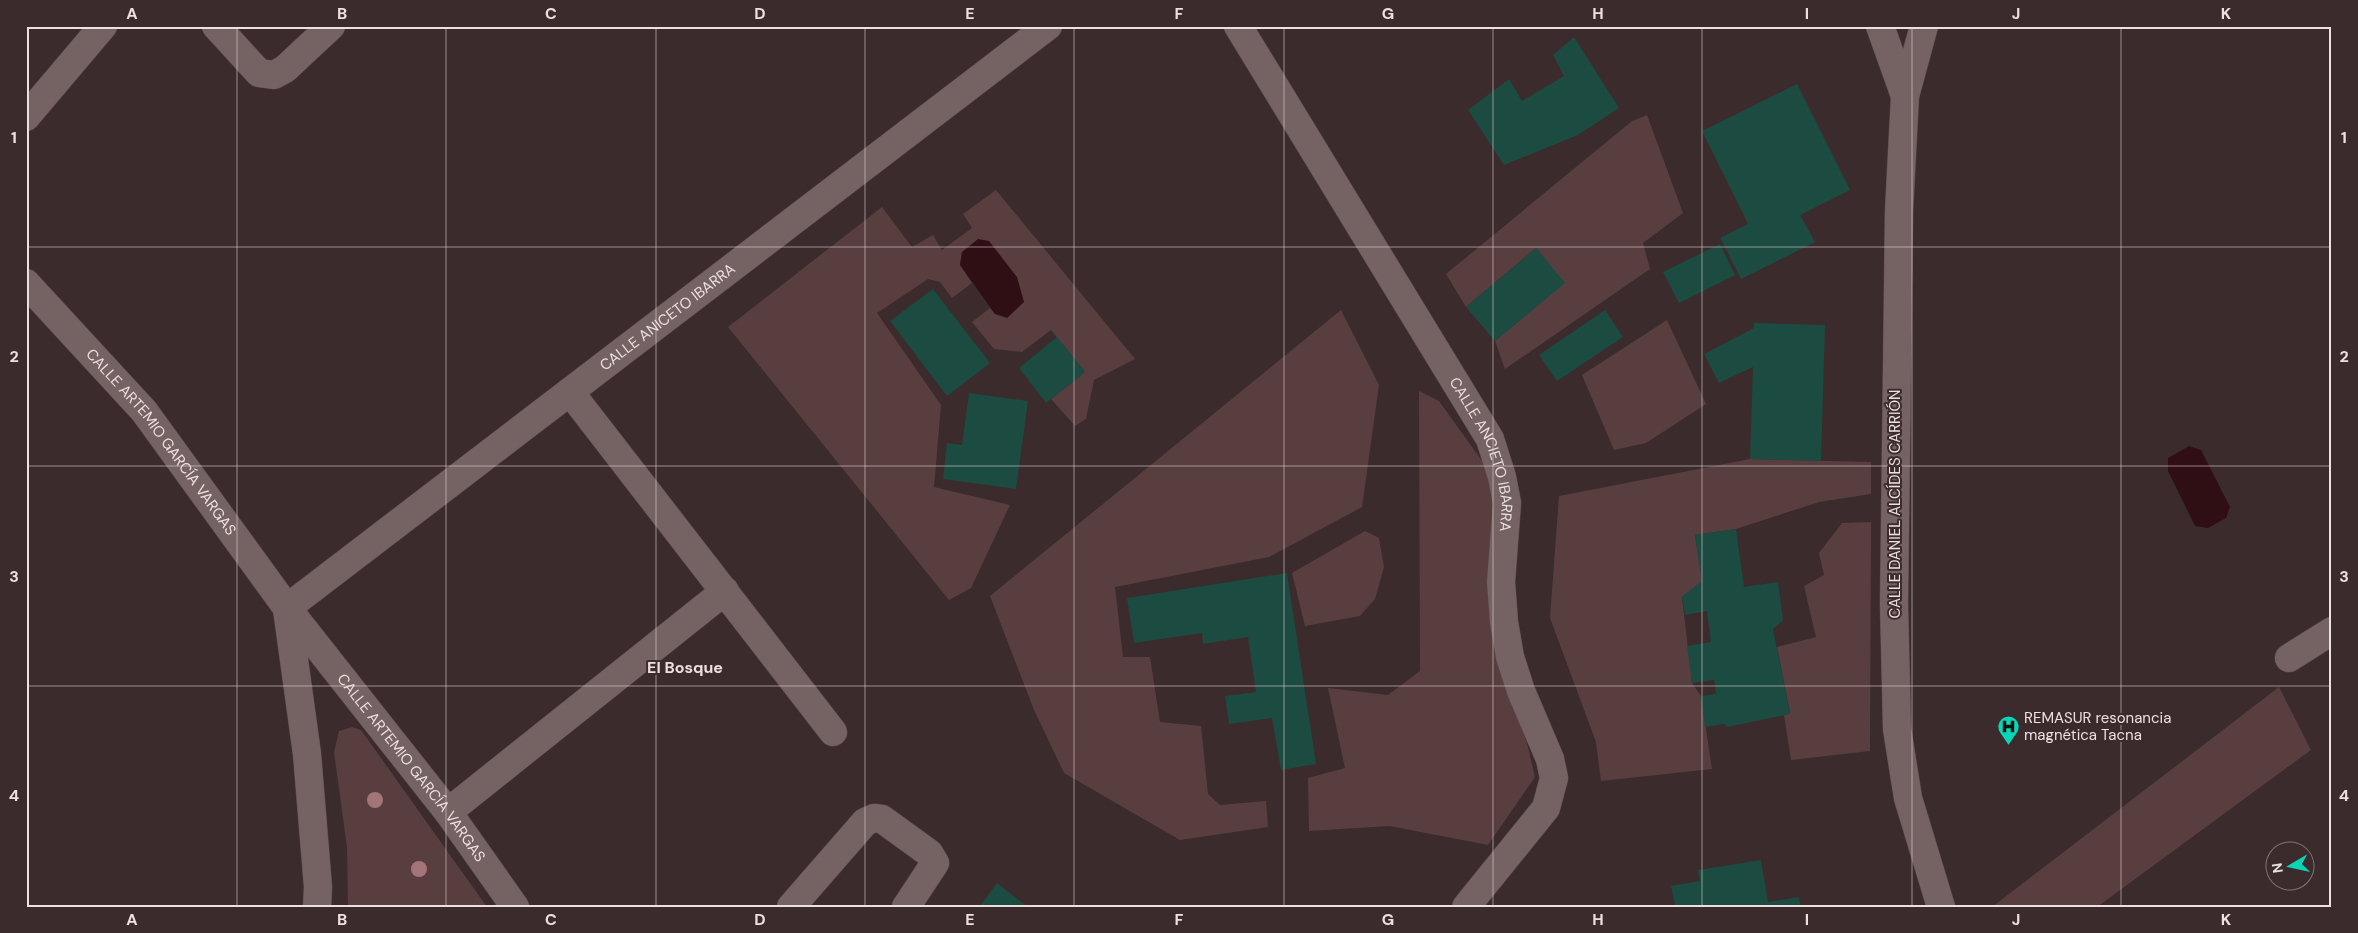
<svg xmlns="http://www.w3.org/2000/svg" width="2358" height="933" viewBox="0 0 2358 933" font-family="'DM Sans',sans-serif">
<rect width="100%" height="100%" fill="#3b2b2c"/>
<!-- green -->
<path fill="#593e40" d="M1647,115L1683,213L1643,243L1650,269L1505,369L1495,341L1564,283L1536,248L1466,307L1446,274L1632,121Z
M996,190L1135,359L1094,380L1086,419L1075,426L1051,399L1085,372L1051,330L1022,352L994,349L972,322L990,308L995,314L962,252L960,265L972,283L952,298L940,282L928,279L877,313L941,405L934,487L1010,505L971,588L949,600L728,327L882,207L912,247L933,235L942,250L972,228L963,214Z
M1341,310L1379,385L1362,507L1269,557L1115,587L1123,657H1150L1160,722L1201,726L1208,794L1220,805L1266,801L1268,827L1180,840L1064,773L1034,710L990,596Z
M1667,320L1706,404L1646,443L1614,450L1582,375Z
M1419,391L1439,401L1495,479L1499,516L1494,648L1527,743L1535,777L1488,845L1390,826L1309,831L1308,778L1345,768L1328,688L1388,695L1420,671Z
M1750,459L1871,462V494L1819,502L1736,529L1695,535L1702,581L1682,597L1692,683L1701,696L1712,769L1601,781L1596,742L1550,618L1559,496Z
M1871,522L1870,751L1791,760L1784,715L1790,713L1777,647L1816,637L1804,586L1824,575L1819,553L1842,523Z
M1365,531L1379,538L1384,567L1375,599L1360,616L1305,626L1292,573Z
M2279,687L2311,750L2097,907H1992Z
M352,727L361,730L487,907H348L347,847L334,752L339,731Z"/>
<!-- water -->
<path fill="#300f14" d="M978,239L989,241L1017,277L1024,302L1007,318L995,314L960,265L962,252Z
M2189,446L2201,450L2230,507L2226,518L2208,528L2195,526L2168,471V458Z"/>
<!-- building -->
<path fill="#1c4b41" d="M1574,37L1619,108L1578,135L1504,165L1468,110L1509,79L1522,101L1564,76L1553,55Z
M1797,84L1850,190L1800,215L1815,242L1741,279L1720,238L1748,224L1702,131Z
M1720,244L1735,275L1679,303L1663,272Z
M1536,248L1565,283L1495,341L1466,307Z
M933,289L990,363L947,396L890,321Z
M1605,310L1623,337L1557,381L1539,355Z
M1754,323L1825,325L1821,461L1750,459L1753,367L1719,383L1704,354L1754,328Z
M1057,337L1085,372L1046,403L1019,368Z
M969,393L1028,401L1016,489L943,479L947,443L962,445Z
M1736,529L1744,587L1778,582L1783,620L1773,629L1790,714L1727,727L1724,724L1705,727L1701,696L1716,694L1714,680L1692,683L1687,646L1711,642L1707,611L1685,615L1682,597L1702,581L1695,535Z
M1287,573L1316,764L1281,770L1272,718L1229,724L1225,696L1256,692L1248,637L1203,644L1202,633L1134,643L1127,598Z
M1761,860L1768,902L1799,897L1801,907H1675L1671,886L1700,881L1698,870Z
M997,883L1028,907H979Z"/>
<g fill="none" stroke-linecap="round" stroke-linejoin="round">
<defs>
<g id="minor">
<path d="M216,26L259,73L274,75L285,69L331,26"/>
<path id="s1" d="M1238,26L1490,439L1502,477L1507,503L1501,582L1504,622L1510,657L1521,691L1550,759L1554,778L1546,808L1466,907"/>
<path d="M1880,26L1905,96"/>
<path d="M1924,26L1905,96L1899,211L1894,604L1897,729L1908,798L1941,907"/>
<path d="M26,117L103,26"/>
<path id="s2" d="M26,283L144,411L287,608L448,812L515,907"/>
<path d="M570,392L833,732"/>
<path id="s3" d="M287,608L1048,26"/>
<path d="M287,609L307,754L318,887L317,907"/>
<path d="M2289,658L2332,631"/>
<path d="M448,812L725,591"/>
<path d="M791,907L865,822L874,818L882,819L929,853L935,863L906,907"/>
</g>
</defs>
<!-- minor casing -->
<use href="#minor" stroke="#57484a" stroke-width="29"/>
<!-- minor -->
<use href="#minor" stroke="#756263" stroke-width="28"/>
</g>
<!-- trees -->
<g fill="#a37579">
<circle cx="375" cy="800" r="8"/>
<circle cx="419" cy="869" r="8"/>
</g>
<!-- grid -->
<path fill="none" stroke="#ece0e1" stroke-width="1" stroke-opacity="0.55" d="M237,26V907M446,26V907M656,26V907M865,26V907M1074,26V907M1284,26V907M1493,26V907M1702,26V907M1912,26V907M2121,26V907M26,247H2332M26,466H2332M26,686H2332"/>
<!-- icons -->
<defs>
<symbol id="hospital-pin" viewBox="-11 -11 22 30"><path d="M0 17L-7.5 6A9.5 9.5 0 1 1 7.5 6Z" fill="#0ad5b5" stroke="#3b2b2c"/><path d="M-5-5h3v3.5h4V-5h3V5h-3V1.5h-4V5h-3Z" fill="#111"/></symbol>
</defs>
<g fill-rule="evenodd">
<use href="#hospital-pin" x="1996" y="714" width="25" height="34"/>
</g>
<g text-anchor="middle" dominant-baseline="central" stroke-width="4" stroke-linejoin="round" paint-order="stroke">
<!-- street labels -->
<g font-size="15" fill="#ece0e1" stroke="#3b2b2c">
<text stroke="none"><textPath href="#s3" startOffset="479">CALLE ANICETO IBARRA</textPath></text>
<text stroke="none"><textPath href="#s2" startOffset="209">CALLE ARTEMIO GARCÍA VARGAS</textPath></text>
<text stroke="none"><textPath href="#s1" startOffset="496">CALLE ANCIETO IBARRA</textPath></text>
<text transform="translate(1895 504) rotate(-90)">CALLE DANIEL ALCÍDES CARRIÓN</text>
<text stroke="none"><textPath href="#s2" startOffset="620">CALLE ARTEMIO GARCÍA VARGAS</textPath></text>
</g>
<!-- poi labels -->
<g font-size="15" fill="#ece0e1" stroke="#3b2b2c" text-anchor="start">
<text x="2024" y="718">REMASUR resonancia<tspan x="2024" dy="17">magnética Tacna</tspan></text>
</g>
<!-- neighbourhood labels -->
<g font-size="16" font-weight="bold" fill="#ece0e1" stroke="#3b2b2c">
<text x="685" y="667">El Bosque</text>
</g>
</g>
<!-- border -->
<rect width="2358" height="933" fill="none" stroke="#3b2b2c" stroke-width="55"/>
<!-- north arrow -->
<g transform="translate(2290 866) rotate(261)"><circle r="24" fill="#3b2b2c" stroke="#827374"/>
<path d="M0-4L9 19L0 12L-9 19Z" fill="#0ad5b5"/>
<text y="-8" font-size="14" font-weight="bold" text-anchor="middle" fill="#ece0e1">N</text>
</g>
<rect x="28" y="28" width="2302" height="878" fill="none" stroke="#ece0e1" stroke-width="2"/>
<g font-size="16" text-anchor="middle" font-weight="bold" fill="#ece0e1">
<text x="132" y="19">A</text>
<text x="342" y="19">B</text>
<text x="551" y="19">C</text>
<text x="760" y="19">D</text>
<text x="970" y="19">E</text>
<text x="1179" y="19">F</text>
<text x="1388" y="19">G</text>
<text x="1598" y="19">H</text>
<text x="1807" y="19">I</text>
<text x="2016" y="19">J</text>
<text x="2226" y="19">K</text>
<text x="14" y="143">1</text>
<text x="2344" y="143">1</text>
<text x="14" y="362">2</text>
<text x="2344" y="362">2</text>
<text x="14" y="582">3</text>
<text x="2344" y="582">3</text>
<text x="14" y="801">4</text>
<text x="2344" y="801">4</text>
<text x="132" y="925">A</text>
<text x="342" y="925">B</text>
<text x="551" y="925">C</text>
<text x="760" y="925">D</text>
<text x="970" y="925">E</text>
<text x="1179" y="925">F</text>
<text x="1388" y="925">G</text>
<text x="1598" y="925">H</text>
<text x="1807" y="925">I</text>
<text x="2016" y="925">J</text>
<text x="2226" y="925">K</text>
</g>
</svg>
